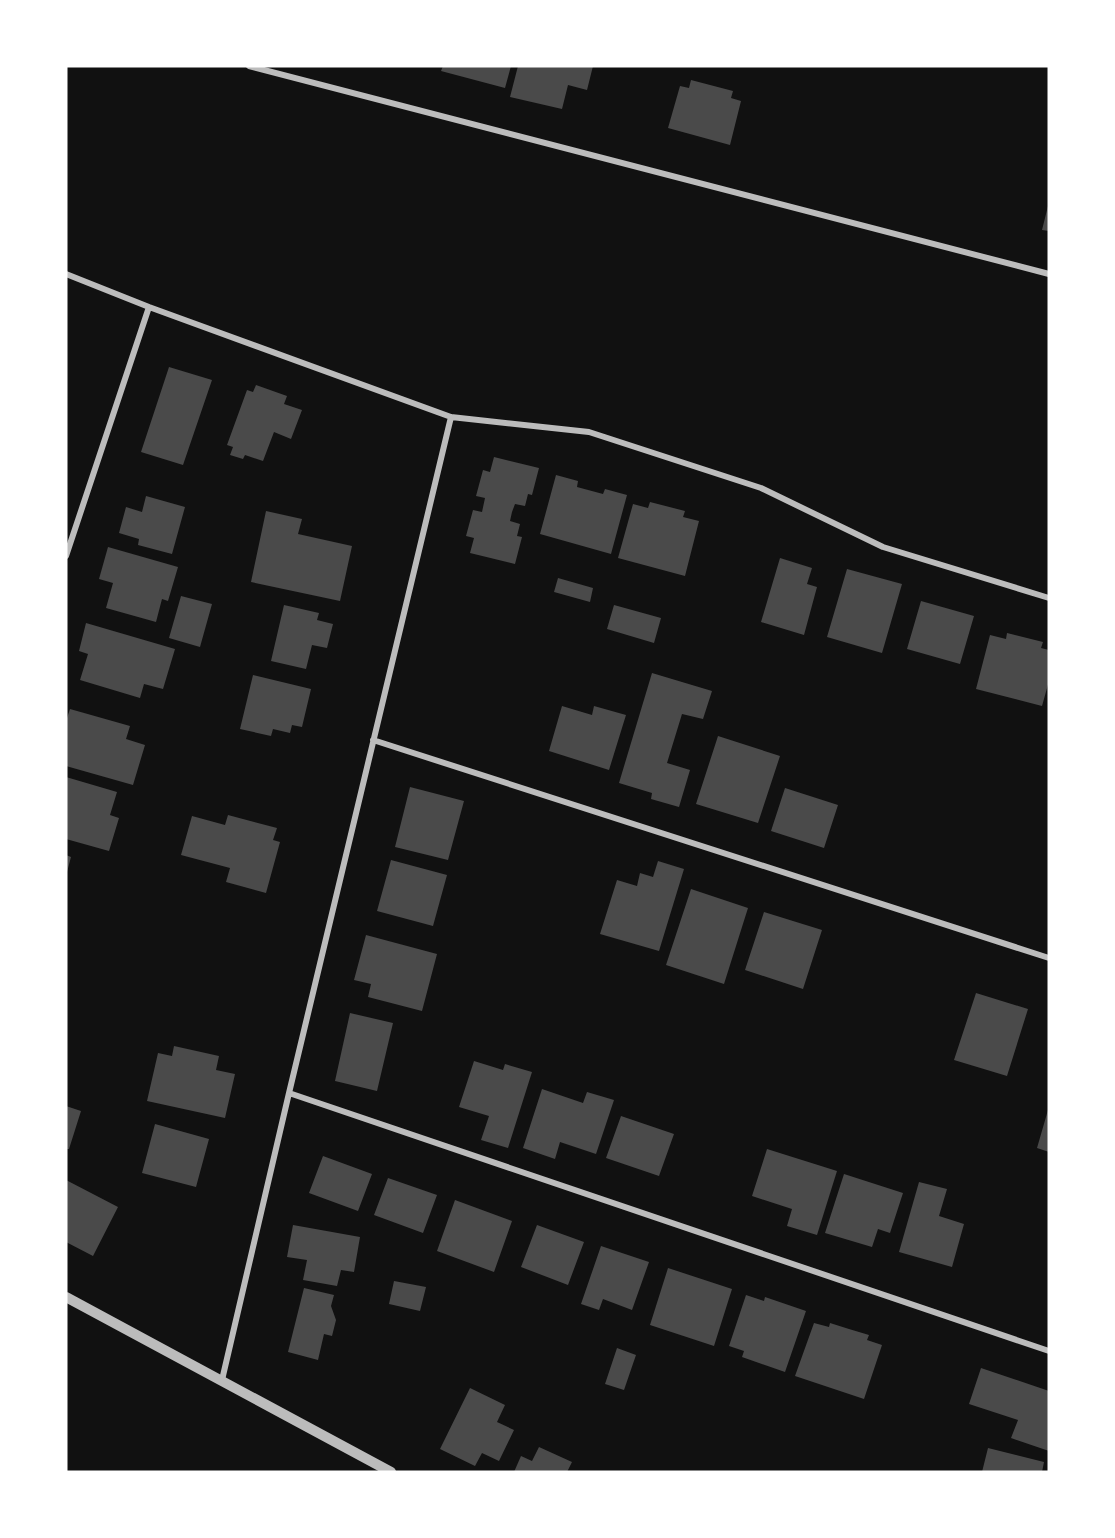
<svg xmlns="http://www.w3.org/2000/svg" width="1115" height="1538" viewBox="0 0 1115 1538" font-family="Signika,sans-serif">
<rect width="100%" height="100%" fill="#111"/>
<!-- building -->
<path fill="#4a4a4a" d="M443,66H511L505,88L441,71Z
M518,66H593L587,90L568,85L562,109L510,97Z
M691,80L733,91L731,98L741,101L730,145L668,128L680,86L689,88Z
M1048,206H1049V231L1042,230Z
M169,367L212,380L183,465L141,452Z
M256,385L287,396L284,404L302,410L291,439L274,432L263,461L245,455L243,459L230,455L233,447L227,445L247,390L253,392Z
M494,457L539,468L532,495L528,494L525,506L515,504L512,512L510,521L520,524L517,536L522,537L515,564L470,553L474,538L466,536L473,510L482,512L485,498L476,496L483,470L490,472Z
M556,475L578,481L577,487L603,494L605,489L627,495L611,554L540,534Z
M146,496L185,507L172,554L138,545L139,539L119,533L126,507L142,512Z
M650,502L685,511L683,517L699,521L685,576L618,558L633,504L648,508Z
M266,511L302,519L298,534L352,546L340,601L251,582Z
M108,547L178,567L168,601L162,599L156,622L106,608L113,583L99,579Z
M780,558L812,568L807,584L817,587L804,635L761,622Z
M847,569L902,584L882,653L827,637Z
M558,578L593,588L590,602L554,592Z
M181,596L212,604L200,647L169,638Z
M921,601L974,616L960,664L907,649Z
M284,605L319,613L317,620L333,624L327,648L312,645L306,669L271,661Z
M614,605L661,618L654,643L607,629Z
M86,623L175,649L163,689L144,684L140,698L80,680L88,654L79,651Z
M1007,633L1043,642L1041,648L1049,650V681L1042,706L976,689L990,635L1006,639Z
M652,673L712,691L703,719L682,714L667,763L690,770L679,807L651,799L652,793L619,783Z
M253,675L311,689L302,727L292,725L290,733L273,729L271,736L240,729Z
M562,706L592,715L594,706L626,715L609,770L549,751Z
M70,709L130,726L126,739L145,745L133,785L66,766V721Z
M718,736L780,756L758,823L696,804Z
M66,777L117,792L110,815L119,818L109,851L66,839Z
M410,787L464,801L448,860L395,847Z
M785,788L838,805L824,848L771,831Z
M228,815L277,828L273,840L280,842L266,893L226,882L230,868L181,855L192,816L225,825Z
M66,855L71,857L67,872H66Z
M391,860L447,875L433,926L377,911Z
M658,861L684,869L659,951L600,934L617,880L637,886L640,873L653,877Z
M691,889L748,908L724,984L666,965Z
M764,912L822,930L803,989L745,970Z
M366,935L437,954L422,1011L368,997L371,984L354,980Z
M976,993L1028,1009L1007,1076L954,1060Z
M350,1013L393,1023L377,1091L335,1081Z
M174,1046L219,1056L216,1070L235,1074L225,1118L147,1101L158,1053L172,1056Z
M474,1061L503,1070L505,1064L532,1072L508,1148L481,1140L489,1116L459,1107Z
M542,1089L583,1103L587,1092L614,1100L596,1154L560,1142L555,1159L523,1148Z
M66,1106L81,1111L69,1149H66Z
M1048,1110H1049V1152L1037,1148Z
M621,1116L674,1134L659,1176L606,1158Z
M155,1124L209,1139L196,1187L142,1173Z
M767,1149L837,1171L817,1235L787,1226L792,1209L752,1196Z
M323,1156L372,1174L358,1211L309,1193Z
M844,1174L903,1193L890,1233L878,1229L872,1247L825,1233Z
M388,1178L437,1195L423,1233L374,1215Z
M66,1180L118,1207L93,1256L66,1242Z
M919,1182L947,1189L939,1216L964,1224L952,1267L899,1252Z
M455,1200L512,1221L494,1272L437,1251Z
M293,1225L360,1237L354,1272L341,1270L337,1286L303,1280L307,1260L287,1257Z
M537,1225L584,1242L568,1285L521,1267Z
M601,1246L649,1262L632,1310L603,1299L599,1310L581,1304Z
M668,1268L732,1289L714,1346L650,1325Z
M394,1281L426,1287L420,1311L389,1304Z
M304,1288L334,1295L331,1306L336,1320L332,1336L324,1334L318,1360L288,1352Z
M746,1295L764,1301L765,1297L806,1311L785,1372L742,1357L744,1351L729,1346Z
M814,1323L829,1327L830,1323L849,1329L869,1335L867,1340L882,1345L864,1399L795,1376Z
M617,1348L636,1355L624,1390L605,1384Z
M981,1368L1049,1391V1451L1011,1438L1018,1420L969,1404Z
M470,1388L505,1405L497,1422L514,1430L499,1461L482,1453L475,1466L440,1449Z
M539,1447L572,1462L567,1472H514L521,1456L532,1461Z
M988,1448L1044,1462L1042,1472H982Z"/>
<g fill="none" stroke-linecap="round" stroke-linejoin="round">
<!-- minor -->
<path stroke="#bcbcbc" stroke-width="6" d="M249,66L1049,274
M66,274L149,307L451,417L589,432L761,488L883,547L1049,598
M66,556L149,307
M373,740L1049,958
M289,1093L1049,1351
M222,1380L289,1093L451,417"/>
<!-- tertiary -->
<path stroke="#bcbcbc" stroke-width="10" d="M66,1297L391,1472"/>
</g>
<!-- border -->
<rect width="1115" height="1538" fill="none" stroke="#ffffff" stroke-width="135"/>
</svg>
